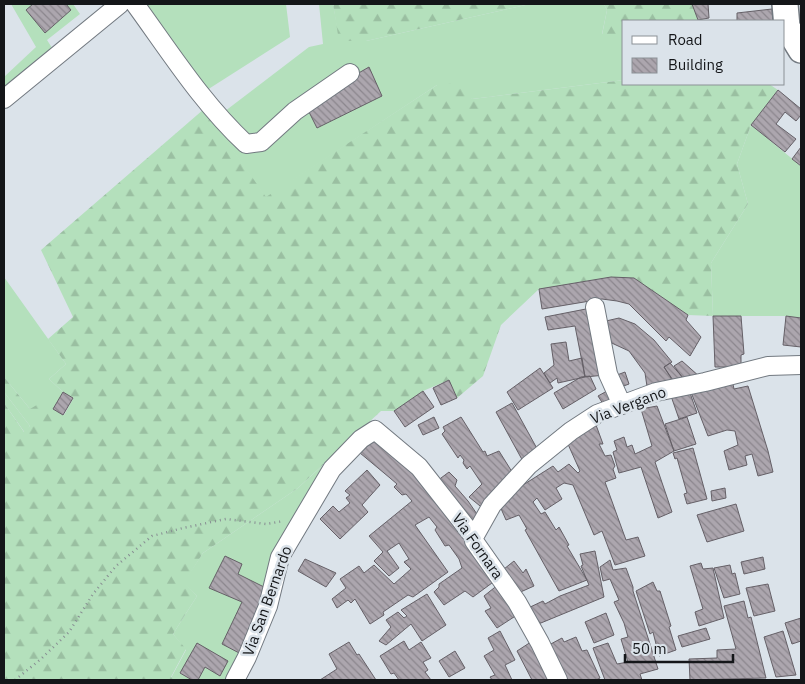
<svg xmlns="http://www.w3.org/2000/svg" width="805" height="684" viewBox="0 0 805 684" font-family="'IBM Plex Sans',sans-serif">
<defs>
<pattern id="forest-firs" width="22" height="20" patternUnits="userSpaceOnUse" patternTransform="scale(1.25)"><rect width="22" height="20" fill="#b4e0bc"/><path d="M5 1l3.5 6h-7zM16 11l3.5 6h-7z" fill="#9abfa1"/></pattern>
<pattern id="building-back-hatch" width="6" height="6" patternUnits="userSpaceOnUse" patternTransform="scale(1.25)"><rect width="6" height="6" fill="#aca6ae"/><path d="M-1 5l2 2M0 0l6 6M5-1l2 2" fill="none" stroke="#8b868d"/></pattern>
</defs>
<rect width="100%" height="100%" fill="#dbe3ea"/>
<!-- grass -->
<path fill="#b4e0bc" d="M11,4H73L80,14L47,40L54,51L4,94V77L36,47Z
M131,4H286L290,37L196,97Z
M319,4H333L340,41H366L530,4H604L607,10L602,34L624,35V80L472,99L437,85L266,198L212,121L309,47L323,44Z
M751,125L801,166V318L786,316H713L711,263L748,204L737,164Z
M4,277L66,364L49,379L63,392L53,409H30L4,377Z
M4,392L30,426L25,433L4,403Z
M322,466L328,467L231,680H174L171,678L186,650L173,634L197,596L183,583L203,553L298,488Z"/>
<!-- forest -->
<path fill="url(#forest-firs)" d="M333,4H530L366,41H339Z
M604,4H694L704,21H624V35H602L607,10Z
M624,80V84H769L778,90L751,125L737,164L748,204L711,263L713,316L688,315L652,291L611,277L539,289L501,325L483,376L457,398L449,380L423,391L394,411H381L298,488L203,553L184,583L197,596L173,634L186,649L171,677L174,680H4V428L5,426L4,424V403L24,432L30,426L4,392V377L30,409L45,400L53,409L64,415L73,399L63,392L49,379L66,364L48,339L73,317L41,250L204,109L266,197L437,85L459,83L472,99Z"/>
<!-- building -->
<path fill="url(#building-back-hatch)" stroke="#656067" d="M33,4H66L71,10L45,33L26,10Z
M692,4H708L709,18L698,20Z
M772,9L773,21H737V13Z
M369,67L382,96L317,128L305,104Z
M778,90L801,109V115L796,121L785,112L776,124L796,139L785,152L751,125Z
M801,147V166L792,159Z
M611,277L634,278L688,315L686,320L701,337L690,356L669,337L666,341L629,304L617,301L602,299L542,309L539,289Z
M591,308L605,375L585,377L575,326L548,330L545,317Z
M713,316H741L744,354L741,355V367H715Z
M786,316L801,318V347L783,345Z
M619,318L635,324L654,340L672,362L664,367L676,386L648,393L645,373L629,351L603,339L606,321Z
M566,342L569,361L582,358L585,377L558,383L557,378L550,383L544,373L554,365L551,344Z
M682,361L700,377L685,381L674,366Z
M670,363L684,379L675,383L664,367Z
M540,368L553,388L518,410L507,392Z
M625,372L629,384L621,387L617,375Z
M731,375L734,389L748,386L768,451L773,472L758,476L752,454L745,456L747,465L729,470L724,451L738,445L735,431L727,430L708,436L689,387Z
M590,376L596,389L563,409L554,393L581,377Z
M449,380L457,398L441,405L433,388Z
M689,390L697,413L679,419L671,396Z
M423,391L434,407L405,427L394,411Z
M607,391L613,402L605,407L598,396Z
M63,392L73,398L63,415L53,409Z
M512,403L540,454L525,465L496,412Z
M657,406L674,451L655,462L672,512L658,518L641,467L619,473L613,452L617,450L614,441L624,437L627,447L632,445L635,454L652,446L641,409Z
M434,417L439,428L423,435L418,425Z
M461,417L483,452L485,451L487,456L499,451L514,475L485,510L469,497L482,484L470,466L467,469L463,463L464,460L460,455L458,458L442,434L445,431L443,427Z
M687,417L696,444L674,451L665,424Z
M596,425L603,444H599L605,456L611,455L615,466L613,469L616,478L605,482L618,518L626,540L638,537L645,556L615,565L602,531L594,535L573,485L564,483L556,488L562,499L545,510L537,498L533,502L541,514L545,512L556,530L559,527L569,545L567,546L587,580L559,591L525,530L527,529L519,515L506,520L499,504L512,492L553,466L558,472L569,464L578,473L580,471L567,442Z
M374,440L418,476L496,580L473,597L465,591L444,605L434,592L439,587V584L462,568L459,559L449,545L445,546L435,530L437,527L429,517L415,525L448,572L413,597L408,595L383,612L384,615L370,624L355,599L351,603L348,600L337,608L332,599L346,588L340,579L359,566L364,573L374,565L394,584L411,569L404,562L409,559L399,543L387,551L399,568L389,576L374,561L383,552L369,536L412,501L406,494L402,495L394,487L397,484L390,478L360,453Z
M693,448L707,499L687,504L684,494L687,493L677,458L675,459L673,453Z
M367,470L380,485L362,505L368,512L340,539L320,519L333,506L339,512L350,503L346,498L350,495L345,491Z
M449,472L457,480L455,486L468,501L479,517L469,528L433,484Z
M725,488L726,498L712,501L711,491Z
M736,504L744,531L707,542L697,515Z
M595,551L604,597L536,625L526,609L543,601L545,604L560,596L589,585L581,566L583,565L580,554Z
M225,556L242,564L238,574L268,589L243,655L222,644L242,602L209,588Z
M763,557L765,569L744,574L741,562Z
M305,559L336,573L326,587L298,571Z
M610,560L613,570L626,568L633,587V591L658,669L640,674L642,680H605L593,648L608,643L617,664L628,662L621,639L628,637L624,623L614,602L619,600L610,579L603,581L600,567Z
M514,561L523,573L526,569L534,586L516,594L499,573Z
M701,563L703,569L713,568L724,618L699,626L695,612L703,609L690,566Z
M730,565L732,574L735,573L740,594L724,598L714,568Z
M653,582L657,591H660L671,626L669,627L676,650L659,656L653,632L650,634L636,591Z
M499,584L517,615L497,628L485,611L491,608L484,596Z
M768,584L775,611L754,616L746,588Z
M427,594L446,625L422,641L411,624L386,645L379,641L391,627L386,620L398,612L404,618L407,616L401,610Z
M744,601L748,618L751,617L766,678L690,680L689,659L717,658V650L736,649L724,606Z
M606,613L614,635L594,643L585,622Z
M801,618V641L792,644L785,623Z
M706,628L710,639L682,647L678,636Z
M500,631L515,660L505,665L512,680H492L490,677L495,675L484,656L494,650L488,638Z
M783,631L796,675L776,677L764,637Z
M576,637L582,651L587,650L600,678L596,680H563L547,646L562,638L564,642Z
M534,640L552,680H532L517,651Z
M404,641L409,650L421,642L431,658L423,662L428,670L425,672L431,680H399L394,673L391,674L380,656Z
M349,642L357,655L359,654L376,680H320L337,669L329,654Z
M197,643L228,661L220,676L205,667L198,680H192L180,673Z
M455,651L465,668L449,677L439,661Z"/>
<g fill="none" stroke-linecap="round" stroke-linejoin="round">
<defs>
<path id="minor" d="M135,4C170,52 202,103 246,144L261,142L295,111L350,73
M4,99L120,4
M595,307L608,374L622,405
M474,537L492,505L529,465L571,431L597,414L656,392L705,382L768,366L801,365
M235,680L247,657L268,606L280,557L332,469L361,439L375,430L419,467L474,537V541L517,602L540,643L558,680"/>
<path id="secondary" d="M785,4L787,27L801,50"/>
</defs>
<!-- minor casing -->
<use href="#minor" stroke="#727980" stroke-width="20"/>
<!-- secondary casing -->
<use href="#secondary" stroke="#727980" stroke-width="28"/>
<!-- path -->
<path stroke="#878d92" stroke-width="2.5" stroke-dasharray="1 4" stroke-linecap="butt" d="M15,680L41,659L69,632L93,594L116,566L152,536L183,528L226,519L266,524L284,521"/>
<!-- minor -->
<use href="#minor" stroke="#fff" stroke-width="18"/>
<!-- secondary -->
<use href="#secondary" stroke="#fff" stroke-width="25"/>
</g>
<g text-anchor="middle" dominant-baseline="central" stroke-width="5" stroke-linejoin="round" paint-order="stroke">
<!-- street labels -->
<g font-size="15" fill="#141619" stroke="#dbe3ea">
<text transform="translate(628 405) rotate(-21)">Via Vergano</text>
<text transform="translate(478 546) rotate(55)">Via Fornara</text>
<text transform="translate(267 601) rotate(-70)">Via San Bernardo</text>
</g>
</g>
<!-- border -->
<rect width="805" height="684" fill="none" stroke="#141619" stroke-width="10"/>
<!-- legend -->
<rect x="622" y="20" width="162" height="65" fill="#dbe3ea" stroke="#8b9196"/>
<rect x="632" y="36" width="25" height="8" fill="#ffffff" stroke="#8b9196"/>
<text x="668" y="45" font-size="15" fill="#141619">Road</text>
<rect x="632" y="58" width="25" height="15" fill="url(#building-back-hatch)" stroke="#8b9196"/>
<text x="668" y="70" font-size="15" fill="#141619">Building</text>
<!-- scale -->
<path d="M625 654v8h108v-8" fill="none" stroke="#141619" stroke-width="2.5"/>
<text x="632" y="654" font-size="15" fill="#141619" stroke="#dbe3ea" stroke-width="4" paint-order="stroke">50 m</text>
</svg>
